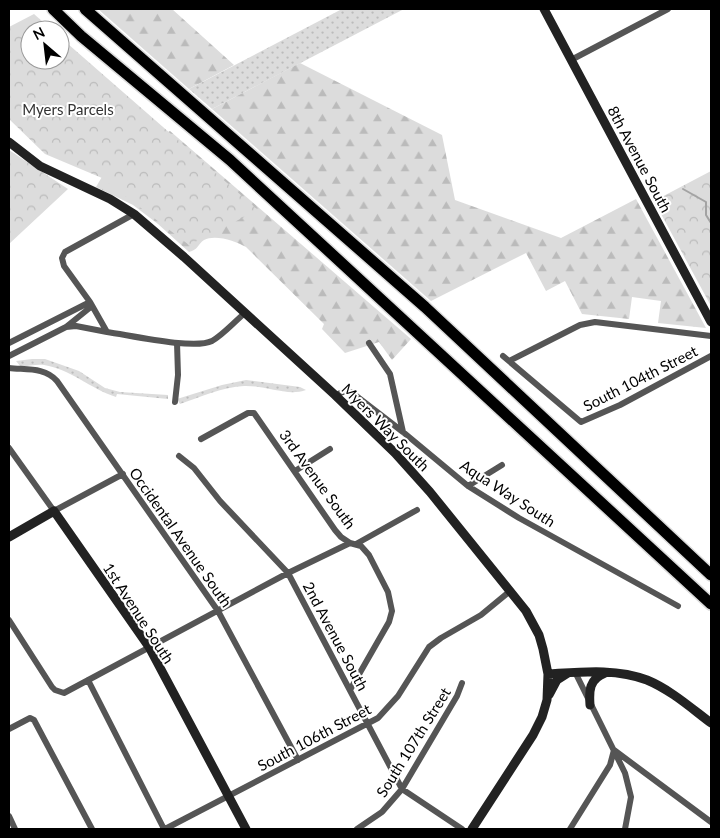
<svg xmlns="http://www.w3.org/2000/svg" width="720" height="838" viewBox="0 0 720 838" font-family="Lato,sans-serif">
<defs>
<pattern id="grass-dots" width="8" height="8" patternUnits="userSpaceOnUse" patternTransform="scale(1.25)"><rect width="8" height="8" fill="#dcdcdc"/><path d="M2 2h.1M6 6h.1" fill="none" stroke="#bbb" stroke-width="1.8" stroke-linecap="round"/></pattern>
<pattern id="forest-firs" width="22" height="20" patternUnits="userSpaceOnUse" patternTransform="scale(1.25)"><rect width="22" height="20" fill="#dcdcdc"/><path d="M5 1l3.5 6h-7zM16 11l3.5 6h-7z" fill="#bbb"/></pattern>
<pattern id="park-crowns" width="20" height="18" patternUnits="userSpaceOnUse" patternTransform="scale(1.25)"><rect width="20" height="18" fill="#dcdcdc"/><path d="M2 6a3 3 0 1 1 6 0M12 15a3 3 0 1 1 6 0" fill="none" stroke="#bbb"/></pattern>
</defs>
<rect width="100%" height="100%" fill="#fff"/>
<!-- grass -->
<path fill="url(#grass-dots)" d="M342,9H404L212,109L189,89Z
M32,359H45L79,371L105,388L120,392L168,395V399L117,394L116,397C91,389 70,369 44,365C37,364 28,366 21,367L16,361Z
M246,380L300,387L306,390C287,397 265,385 244,386C223,387 200,397 180,404L177,399L222,385Z"/>
<!-- forest -->
<path fill="url(#forest-firs)" d="M98,9H172L234,65L189,89Z
M300,63L442,135L455,200L561,238L636,199L706,328L658,323L661,301L632,297L629,319L582,314L565,281L546,291L526,253L431,301L212,109Z
M170,131L411,339L392,360L379,342L345,353L322,329L324,324L246,247C236,241 215,234 204,240C198,244 198,250 189,252L158,224L133,205L96,187L110,163Z"/>
<!-- park -->
<path fill="url(#park-crowns)" d="M34,14L52,30H30V60H60V37L258,210L189,245L102,178L45,154L9,119V27Z
M9,150L68,189L9,244Z
M711,171V306L654,201Z"/>
<g fill="none" stroke-linecap="round" stroke-linejoin="round">
<!-- stream -->
<path stroke="#a3a3a3" stroke-width="2" d="M683,189L706,202V215L711,223"/>
<defs>
<path id="highway" d="M53,9L81,36L230,160L711,604
M85,9L425,307L711,575"/>
</defs>
<!-- highway casing -->
<use href="#highway" stroke="#dbdbdb" stroke-width="14"/>
<!-- street -->
<path stroke="#555" stroke-width="6" d="M571,60L668,9
M134,214L65,252L62,258L64,266L90,302L107,332C129,335 194,350 212,341C224,334 234,322 245,313
M66,327L76,326L107,332
M9,343L90,302
M369,343L390,374L403,432
M9,356L66,327L92,306
M503,356L581,422L620,405L711,356
M509,361L580,325L595,322L711,336
M9,368C26,370 45,367 57,381L218,611L298,760
M335,395L346,391L351,392L403,432L468,486L519,518L678,606
M175,402L178,375L177,343
M201,439L248,413H254L335,530L341,537L350,543L361,546L369,555L388,592L392,611L389,622L350,690
M9,448L54,511L123,474
M179,456L194,468L220,501L288,573L402,789L462,829
M295,471L330,449
M468,486L502,465
M356,544L417,510
M9,620L52,687L55,690L64,693L288,573L350,543
M575,672L625,773L631,797L625,829
M88,680L164,829
M9,729L30,718L34,720L92,829
M9,816L15,829
M165,829L378,718L398,696L429,647L441,638L481,615L510,591
M357,829L382,812L402,789L457,696L462,683
M570,829L610,765L614,750L711,822"/>
<!-- secondary -->
<path stroke="#222" stroke-width="9" d="M544,9L711,322
M9,142L40,166L110,199L134,214L184,257L335,395L395,453L430,492L526,611L539,635L543,649L548,674L547,700L542,717L533,735L472,829
M9,537L54,511L149,647L246,829
M548,674C581,672 616,668 647,680C671,690 691,708 711,723
M549,695L557,680L568,673
M590,705C589,691 589,679 605,673"/>
<!-- highway -->
<use href="#highway" stroke="#000" stroke-width="11"/>
</g>
<g text-anchor="middle" dominant-baseline="central" stroke-width="4" stroke-linejoin="round" paint-order="stroke">
<!-- park labels -->
<g font-size="15" fill="#333" stroke="#fff">
<text x="68" y="109">Myers Parcels</text>
</g>
<!-- street labels -->
<g font-size="15" fill="#000" stroke="#fff">
<text transform="translate(640 159) rotate(62)">8th Avenue South</text>
<text transform="translate(640 378) rotate(-27)">South 104th Street</text>
<text transform="translate(386 427) rotate(45)">Myers Way South</text>
<text transform="translate(318 479) rotate(54)">3rd Avenue South</text>
<text transform="translate(508 493) rotate(33)">Aqua Way South</text>
<text transform="translate(181 537) rotate(55)">Occidental Avenue South</text>
<text transform="translate(139 613) rotate(57)">1st Avenue South</text>
<text transform="translate(336 636) rotate(62)">2nd Avenue South</text>
<text transform="translate(314 737) rotate(-28)">South 106th Street</text>
<text transform="translate(413 742) rotate(-58)">South 107th Street</text>
</g>
</g>
<!-- border -->
<rect width="720" height="838" fill="none" stroke="#000000" stroke-width="20"/>
<!-- north arrow -->
<g transform="translate(45 45) rotate(332)"><circle r="24" fill="#ffffff" stroke="#999999"/>
<path d="M0-4L9 19L0 12L-9 19Z" fill="#000000"/>
<text y="-8" font-size="14" font-weight="bold" text-anchor="middle" fill="#000000">N</text>
</g>
</svg>
